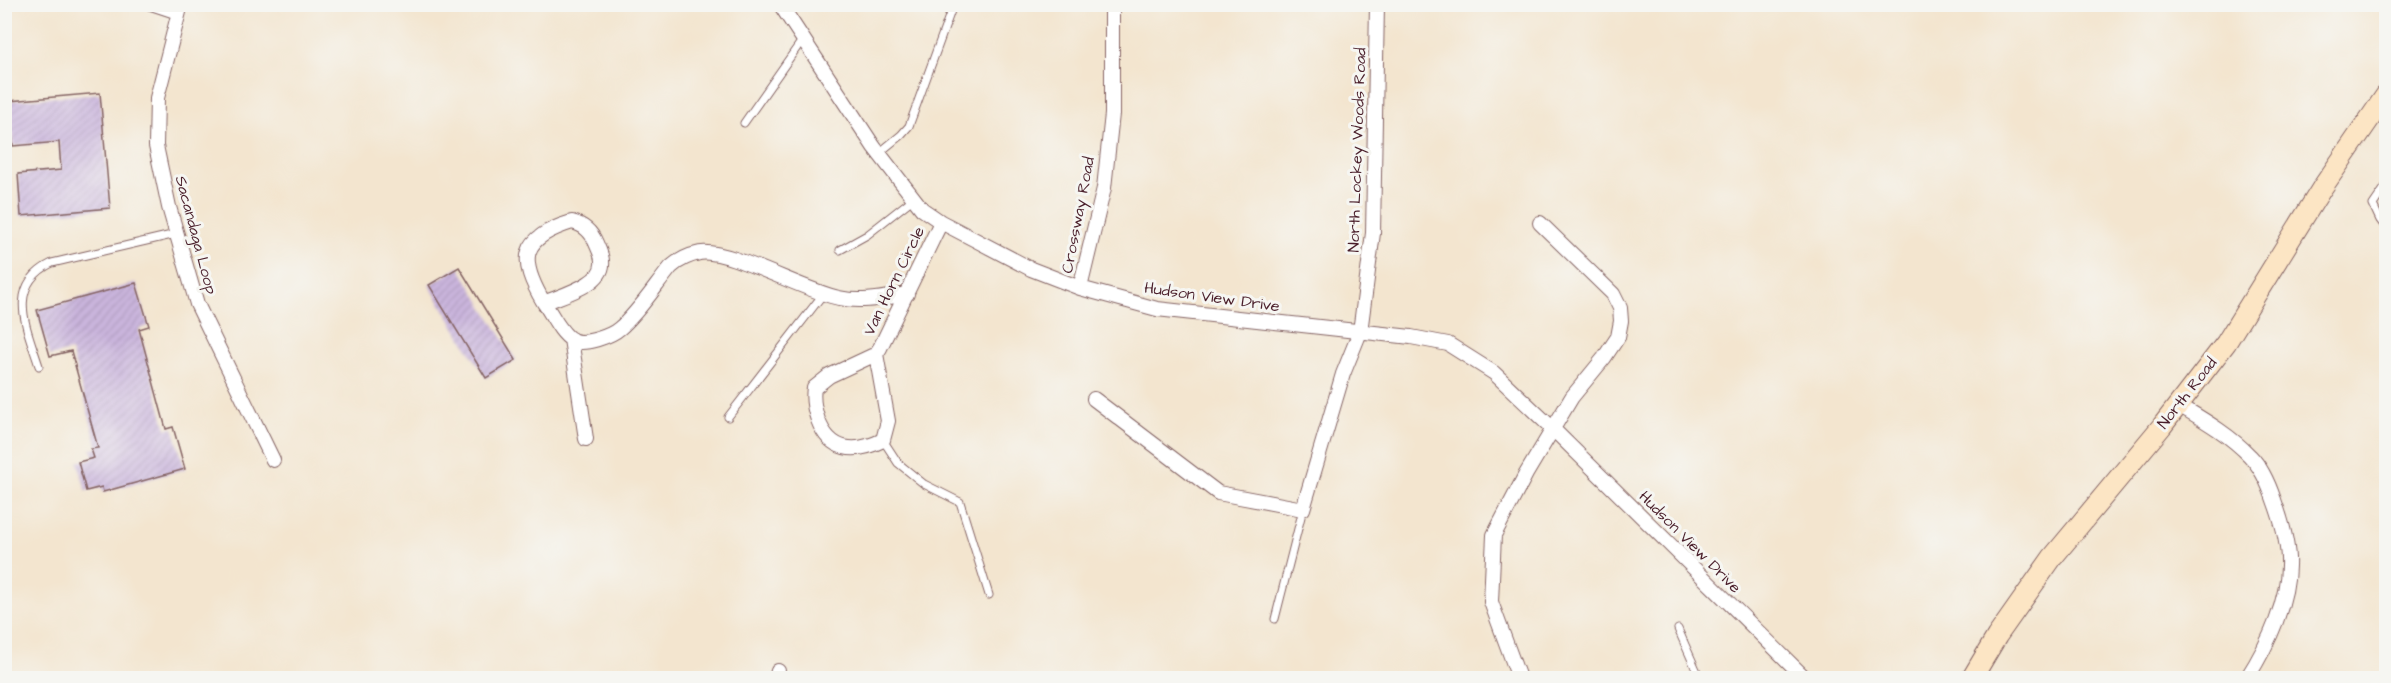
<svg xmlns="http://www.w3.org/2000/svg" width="2391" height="683" viewBox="0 0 2391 683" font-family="'Architects Daughter',sans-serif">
<defs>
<pattern id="building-hatch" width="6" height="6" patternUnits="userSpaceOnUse" patternTransform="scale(1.5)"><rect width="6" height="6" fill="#cab5dd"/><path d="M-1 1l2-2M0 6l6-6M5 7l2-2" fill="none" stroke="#af9bbe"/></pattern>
</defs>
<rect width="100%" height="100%" fill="#f6f6f2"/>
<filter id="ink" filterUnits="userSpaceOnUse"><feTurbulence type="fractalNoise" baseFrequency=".0167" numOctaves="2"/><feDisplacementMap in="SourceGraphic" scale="12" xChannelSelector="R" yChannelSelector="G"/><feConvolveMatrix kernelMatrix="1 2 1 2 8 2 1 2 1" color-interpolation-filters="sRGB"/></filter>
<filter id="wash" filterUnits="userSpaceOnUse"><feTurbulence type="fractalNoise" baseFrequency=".008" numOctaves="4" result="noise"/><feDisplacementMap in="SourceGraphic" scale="24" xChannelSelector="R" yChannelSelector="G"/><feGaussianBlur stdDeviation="1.35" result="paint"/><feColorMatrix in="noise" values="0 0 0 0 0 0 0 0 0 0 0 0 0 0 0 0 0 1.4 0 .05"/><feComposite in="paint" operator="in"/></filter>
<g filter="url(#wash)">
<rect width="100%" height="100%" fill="#f3e5cf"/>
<g id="blocks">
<!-- building -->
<path fill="url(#building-hatch)" d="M100,93L110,208L21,216L18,174L61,170L59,142L13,146L9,101Z
M459,267L516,360L486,378L429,285Z
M136,283L149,326L139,329L166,429L173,427L185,469L103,492L102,487L86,491L78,462L94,458L91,449L98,448L71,351L50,356L37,310Z"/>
</g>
</g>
<g filter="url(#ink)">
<use href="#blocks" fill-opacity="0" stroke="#856464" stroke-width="1.5"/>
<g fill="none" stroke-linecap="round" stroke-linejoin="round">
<defs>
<path id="service" d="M143,4L179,16
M744,123L803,39
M879,153L901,135L909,126L952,8
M2386,186L2373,205L2380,220L2386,228
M840,250L867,235L914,198
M39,366C27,328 5,286 52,263L176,234
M728,417L824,293
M883,440L898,463L924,484L960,502L989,595
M1275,619L1303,509
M1678,629L1698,674V678"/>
<path id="minor" d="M181,4L157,98L156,146L169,207L197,304L273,460
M780,4L874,147L922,209L941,222L1031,269L1080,288L1157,309L1411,337L1448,344L1494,373L1554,430L1805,678
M572,222C584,225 591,231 596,243C598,248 602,255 602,261C605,284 562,295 544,303C518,259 520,238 572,222Z
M1080,288L1104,188L1112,114V4
M544,303C552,314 560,333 572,340C584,346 611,336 620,328C638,313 656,285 671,267C679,260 690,255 700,253C728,248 806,292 839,298C862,303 883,298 907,294
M571,339L586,439
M876,354L888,421L883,440C855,454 830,452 818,420C814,409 812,400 814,388L829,376Z
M876,354L880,348L941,222
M1094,399L1218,493L1303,509L1343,374L1360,332L1373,233L1377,4
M2179,405C2204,420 2230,435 2250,456C2262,468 2269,485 2274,500C2281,519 2287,538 2288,558C2290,599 2268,645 2247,678
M776,678L778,671
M1519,678L1491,602L1494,535L1526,474L1572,397L1604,358L1618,337L1621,321L1620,308L1613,294L1540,223"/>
<path id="secondary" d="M1972,678L1997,636L2052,558L2162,426L2226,343L2322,188L2386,95"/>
</defs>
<!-- service casing -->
<use href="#service" stroke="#856464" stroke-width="9"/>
<!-- minor casing -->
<use href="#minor" stroke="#856464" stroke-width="16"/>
<!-- secondary casing -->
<use href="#secondary" stroke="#856464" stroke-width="22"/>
<!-- service -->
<use href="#service" stroke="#fff" stroke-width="7"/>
<!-- minor -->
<use href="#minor" stroke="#fff" stroke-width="14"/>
<!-- secondary -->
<use href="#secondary" stroke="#fce5c4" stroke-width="20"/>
</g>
</g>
<g text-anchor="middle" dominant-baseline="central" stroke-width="6" stroke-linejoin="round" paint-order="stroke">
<!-- street labels -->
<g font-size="16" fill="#4a1f2b" stroke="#f6f6f2">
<text transform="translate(1357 150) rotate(-88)">North Lockey Woods Road</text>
<text transform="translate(1078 215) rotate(-79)">Crossway Road</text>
<text transform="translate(196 235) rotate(75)">Sacandaga Loop</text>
<text transform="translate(894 281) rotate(-64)">Van Horn Circle</text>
<text transform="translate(1212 297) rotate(8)">Hudson View Drive</text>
<text transform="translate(2187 393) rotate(-52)">North Road</text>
<text transform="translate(1690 542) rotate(45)">Hudson View Drive</text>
</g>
</g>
<!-- margin -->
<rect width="2391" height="683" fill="none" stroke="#f6f6f2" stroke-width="24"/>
</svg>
